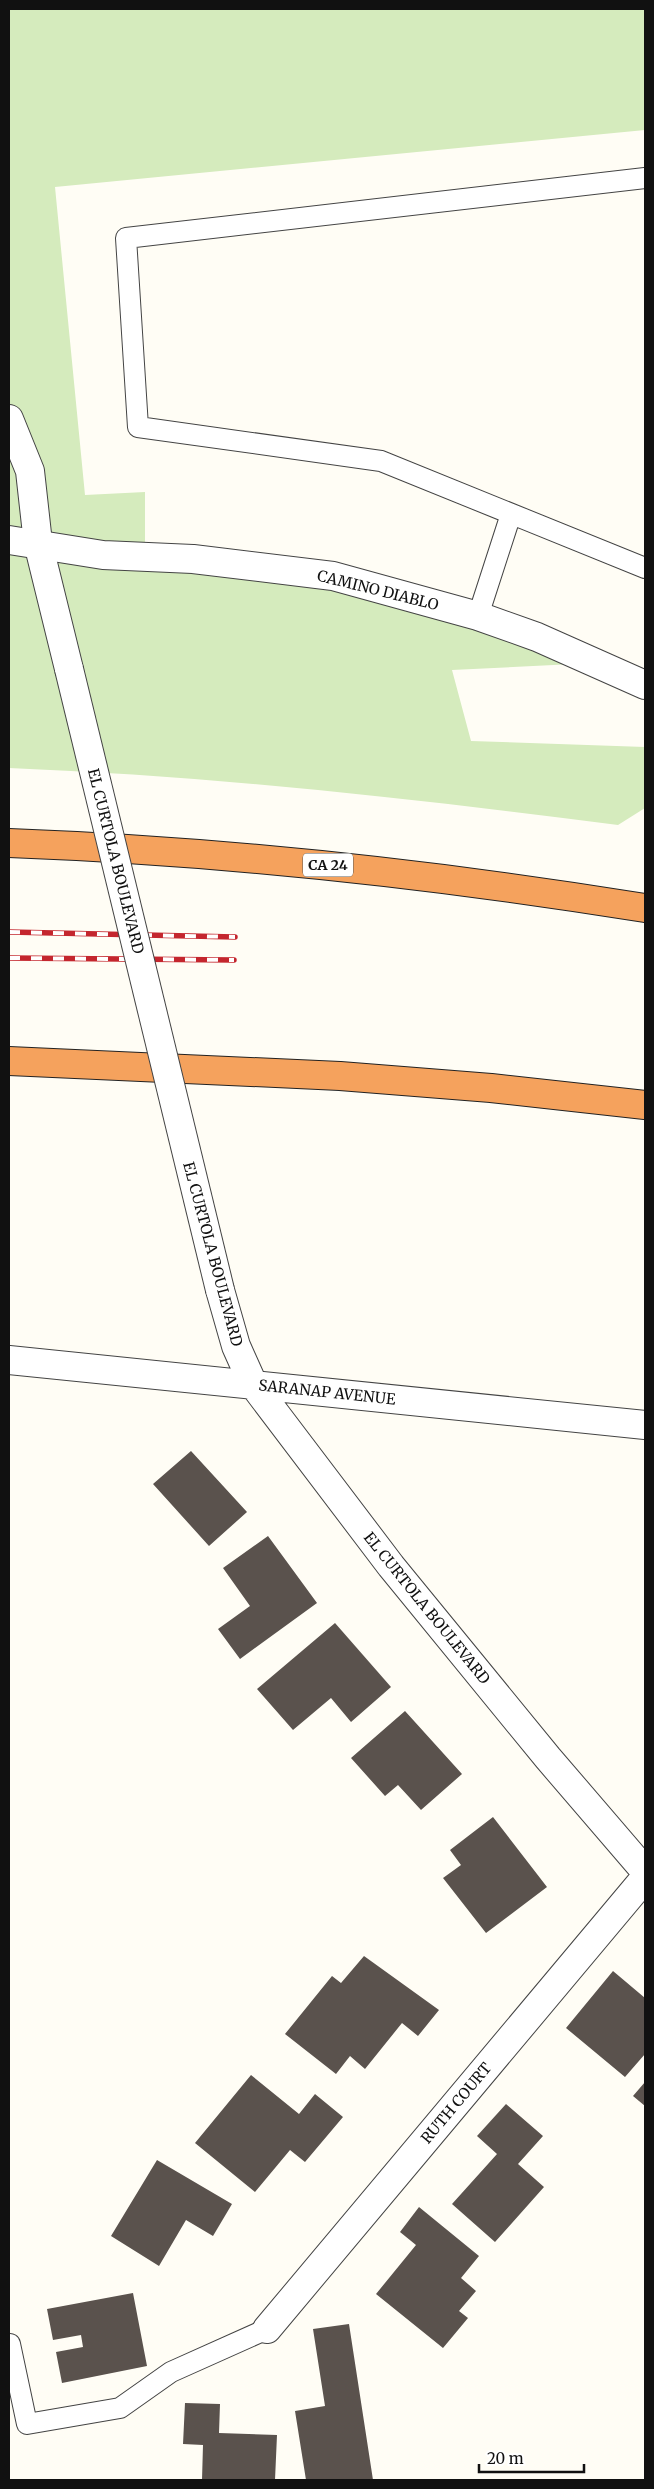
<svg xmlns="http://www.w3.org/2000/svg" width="654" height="2489" viewBox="0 0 654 2489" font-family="Merriweather,serif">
<rect width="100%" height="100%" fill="#fffdf5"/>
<!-- green -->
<path fill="#d5ebbd" d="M9,9H645V130L55,187L85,495L145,492V556L333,576L594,663L452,670L471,741L645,747V808L618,825C415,799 213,776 9,768Z"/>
<!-- building -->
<path fill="#5a524d" d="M191,1451L247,1512L209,1546L153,1484Z
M268,1536L317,1603L240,1659L218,1629L250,1606L223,1568Z
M335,1623L391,1687L351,1722L331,1698L293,1730L257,1689Z
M405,1711L462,1774L421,1810L398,1785L385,1796L351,1758Z
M493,1817L547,1887L486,1933L443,1878L461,1865L450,1850Z
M364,1956L439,2010L418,2036L402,2023L365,2069L350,2056L336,2074L285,2034L332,1976L341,1983Z
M613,1971L645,1998V2054L625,2077L566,2028Z
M251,2075L299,2114L315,2094L343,2117L305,2162L290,2150L255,2192L195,2143Z
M645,2082V2106L633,2096Z
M506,2104L543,2136L518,2164L544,2187L495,2242L452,2204L497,2154L477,2136Z
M157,2160L232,2204L213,2236L186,2220L159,2266L111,2236Z
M419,2207L479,2256L461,2278L476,2291L459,2311L468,2318L443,2348L376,2294L416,2245L400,2232Z
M133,2293L147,2366L62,2383L56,2352L83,2347L81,2335L53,2340L47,2309Z
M349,2324L373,2480H306L295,2411L325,2406L313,2329Z
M185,2403L220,2404L219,2433L277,2435L275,2480H202L203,2445L183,2444Z"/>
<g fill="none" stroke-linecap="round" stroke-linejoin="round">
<defs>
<path id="service" d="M645,178L126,238L138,427L381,461L645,568
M478,616L511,514
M10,2344L27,2424L120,2408L171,2372L267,2329"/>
<path id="minor" d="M9,419L30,471L38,543L69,669
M220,1290L236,1346L253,1384L391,1566L548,1758L645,1871
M9,1360L645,1425
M267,2329L645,1878"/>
<path id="tertiary" d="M9,540L103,555L193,559L333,576L478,616L537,637L645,685"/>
<path id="motorway" d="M9,843C222,851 434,874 645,908
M9,1061L340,1076L491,1088L645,1105"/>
</defs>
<!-- service casing -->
<use href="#service" stroke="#444" stroke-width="22"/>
<!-- minor casing -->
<use href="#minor" stroke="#444" stroke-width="30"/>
<!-- tertiary casing -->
<use href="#tertiary" stroke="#444" stroke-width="30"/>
<!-- motorway casing -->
<use href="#motorway" stroke="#222" stroke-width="30"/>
<!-- service -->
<use href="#service" stroke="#fff" stroke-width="20"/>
<!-- minor -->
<use href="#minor" stroke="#fff" stroke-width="28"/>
<!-- tertiary -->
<use href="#tertiary" stroke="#fff" stroke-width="28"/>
<!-- motorway -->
<use href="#motorway" stroke="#f5a25d" stroke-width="28"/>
<defs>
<path id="rail" d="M9,932L235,937
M9,958L234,960"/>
</defs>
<!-- rail casing -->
<use href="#rail" stroke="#c4262e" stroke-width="5.5"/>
<!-- rail -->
<use href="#rail" stroke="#fff" stroke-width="4" stroke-dasharray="11" stroke-linecap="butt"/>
<defs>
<path id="minor-bridge" d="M69,669L220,1290"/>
</defs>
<!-- minor-bridge casing -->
<use href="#minor-bridge" stroke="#444" stroke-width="30" stroke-linecap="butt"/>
<!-- minor-bridge -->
<use href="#minor-bridge" stroke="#fff" stroke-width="28"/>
</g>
<g text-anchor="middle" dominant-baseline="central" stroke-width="5" stroke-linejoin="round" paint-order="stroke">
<!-- shield labels -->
<rect fill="#fff" stroke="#585858" stroke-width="1" x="303" y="853.5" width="50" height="23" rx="4"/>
<g font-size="14" font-weight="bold" fill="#111">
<text x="328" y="865">CA 24</text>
</g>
<!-- street labels -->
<g font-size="15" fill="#111" stroke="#fff">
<text transform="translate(378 590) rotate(14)">CAMINO DIABLO</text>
<text transform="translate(116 861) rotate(76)">EL CURTOLA BOULEVARD</text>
<text transform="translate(213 1254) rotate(75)">EL CURTOLA BOULEVARD</text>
<text transform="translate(327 1392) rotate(6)">SARANAP AVENUE</text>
<text transform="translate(427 1608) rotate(51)">EL CURTOLA BOULEVARD</text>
<text transform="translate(456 2103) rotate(-50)">RUTH COURT</text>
</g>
</g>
<!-- border -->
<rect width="654" height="2489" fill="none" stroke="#111111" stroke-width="20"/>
<!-- scale -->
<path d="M479 2464v8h105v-8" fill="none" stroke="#111111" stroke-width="2.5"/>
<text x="487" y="2464" font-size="15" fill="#111111" stroke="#ffffff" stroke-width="4" paint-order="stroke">20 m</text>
</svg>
